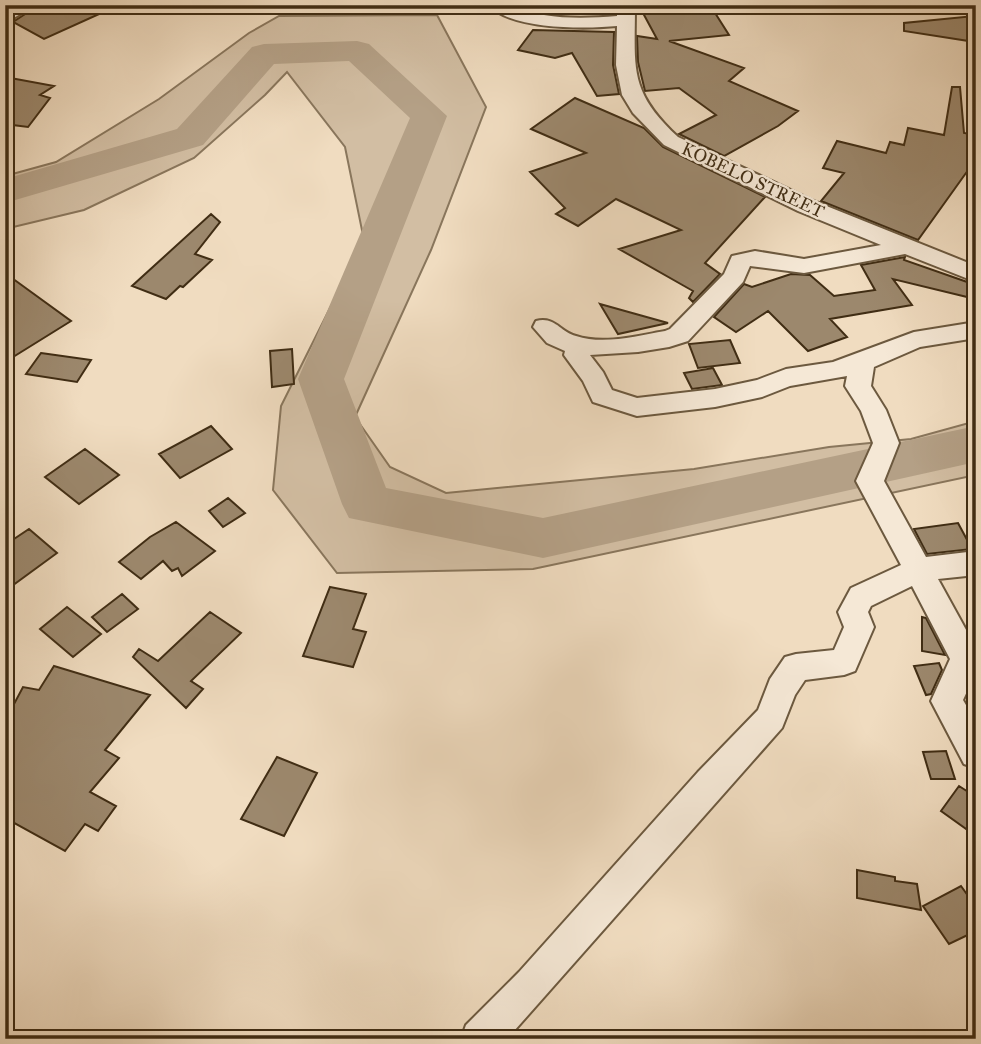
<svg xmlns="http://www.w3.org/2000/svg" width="981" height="1044" viewBox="0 0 981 1044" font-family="'IM FELL Great Primer',serif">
<rect width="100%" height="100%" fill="#f0dcc0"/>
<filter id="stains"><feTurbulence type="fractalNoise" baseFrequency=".00286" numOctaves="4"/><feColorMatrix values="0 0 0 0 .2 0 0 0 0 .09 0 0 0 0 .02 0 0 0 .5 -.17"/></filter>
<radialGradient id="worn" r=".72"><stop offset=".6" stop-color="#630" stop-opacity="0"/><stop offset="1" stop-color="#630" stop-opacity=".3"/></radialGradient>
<!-- green -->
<path fill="#d2bea3" stroke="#89765c" stroke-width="2" d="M437,15L486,107L431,250L355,417L390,467L446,493L694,469L829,447L911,439L976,421V475L533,569L337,573L273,490L281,406L364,240L345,147L287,72L265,95L194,158L84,210L5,229V176L56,162L159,99L249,33L279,16Z"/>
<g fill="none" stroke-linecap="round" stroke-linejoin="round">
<!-- river -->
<path fill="#b4a086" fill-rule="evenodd" d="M357,41L369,44L447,116L344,379L386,488L543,518L976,426V462L543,558L349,518L342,504L298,379L410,118L349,61L274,64L203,145L5,203V179L177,129L252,47L264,44Z"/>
</g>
<!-- building -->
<path fill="#9c886d" stroke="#402d14" stroke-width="2" d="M39,5H119L44,39L13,22Z
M710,5L729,35L669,41L744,68L729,81L798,111L778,126L724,156L679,134L716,115L679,88L645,91L638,62L637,36L657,39L643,13Z
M974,16L975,42L904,31V23Z
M533,30L614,32L613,65L619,94L597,96L572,53L555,58L518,50Z
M5,77L54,86L40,95L50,98L28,127L5,124Z
M952,87H960L964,133L976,135V159L918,240L821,201L844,173L823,168L837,141L886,153L890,142L904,145L908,128L944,135Z
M575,98L644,128L663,147L765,197L705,263L720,274L693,302L689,298L693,291L619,249L681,230L616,199L578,226L556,214L565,208L530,172L586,153L531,129Z
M211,214L220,222L195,254L212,260L183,287L180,286L166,299L132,286Z
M905,257L904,260L970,283L967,297L893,279L912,305L830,319L847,337L808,351L768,311L736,332L714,317L744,284L752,287L791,274L810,275L834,296L875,290L861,265Z
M5,273L71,321L5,362Z
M600,304L668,323L618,334Z
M730,340L740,363L698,368L689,344Z
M292,349L294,384L272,387L270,351Z
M41,353L91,360L77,382L26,374Z
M713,368L722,385L692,389L684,373Z
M211,426L232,449L180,478L159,454Z
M85,449L119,475L79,504L45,477Z
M228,498L245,513L223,527L209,511Z
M176,522L215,551L182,576L178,568L172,571L163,561L141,579L119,562L150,537Z
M958,523L972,549L927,554L914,529Z
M29,529L57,553L5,591V545Z
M330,587L366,594L353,629L366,632L353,667L303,656Z
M122,594L138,609L107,632L92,617Z
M67,607L101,634L73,657L40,629Z
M210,612L241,633L191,681L203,689L186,708L133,657L139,649L158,661Z
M922,617L926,618L945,655L922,651Z
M939,663L942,670L931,694L926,695L914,666Z
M54,666L150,695L105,750L119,758L90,792L116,806L98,831L85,824L65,851L5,818V721L23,687L39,690Z
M946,751L955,779H931L923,752Z
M277,757L317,773L284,836L241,819Z
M959,786L976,797V836L941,811Z
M857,870L895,877V881L917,884L921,910L857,898Z
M961,886L976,907V931L949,944L923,906Z"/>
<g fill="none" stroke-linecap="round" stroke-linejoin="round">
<defs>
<path id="minor" d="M14,5H36L5,23V10Z
M489,5C512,5 523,11 544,15C568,19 593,18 617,16V5H635C635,68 628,91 678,137L814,201L976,266V282L905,254L804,273L750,266L743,282L688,341L669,347L638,352L590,355L603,372L612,390L637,398L715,389L757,380L786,369L833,362L914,332L976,322V338L920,347L874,367L871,386L886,410L899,443L884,481L926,557L976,551V575L938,579L976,648V672L963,700L976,722V768L964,764L931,701L950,659L912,586L871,606L868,612L874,627L855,671L844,675L805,680L795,695L782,728L507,1039H461L466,1025L519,972L698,772L758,710L770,679L785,657L796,654L834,650L844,627L838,612L851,588L901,565L856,481L873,443L861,411L845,386L847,376L790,386L762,397L715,407L637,416L593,402L583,381L564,355L565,351L547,343L533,327L536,321C555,316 560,332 576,336C603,345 637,336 665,331L670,329L724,274L732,256L755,251L804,259L881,245L798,211L664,145L633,113L622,95L616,65L617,26C586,29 511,30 489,5Z"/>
</defs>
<!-- minor casing -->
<use href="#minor" stroke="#6c593f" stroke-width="4"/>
<!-- minor -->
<use href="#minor" fill="#f5e8d6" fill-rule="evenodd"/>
</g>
<g text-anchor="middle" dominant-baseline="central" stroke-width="5" stroke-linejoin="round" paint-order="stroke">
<!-- far-street labels -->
<g font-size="18" fill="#402d14" stroke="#f5e8d6">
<text transform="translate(753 180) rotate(25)">KOBELO STREET</text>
</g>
</g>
<!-- margin -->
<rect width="981" height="1044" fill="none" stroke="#f0dcc0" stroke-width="28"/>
<rect x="7" y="7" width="967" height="1030" fill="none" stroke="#402d14" stroke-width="3.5"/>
<rect x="14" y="14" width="953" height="1016" fill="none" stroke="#402d14" stroke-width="2"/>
<rect width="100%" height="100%" filter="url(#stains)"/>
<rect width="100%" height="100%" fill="url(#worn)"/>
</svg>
